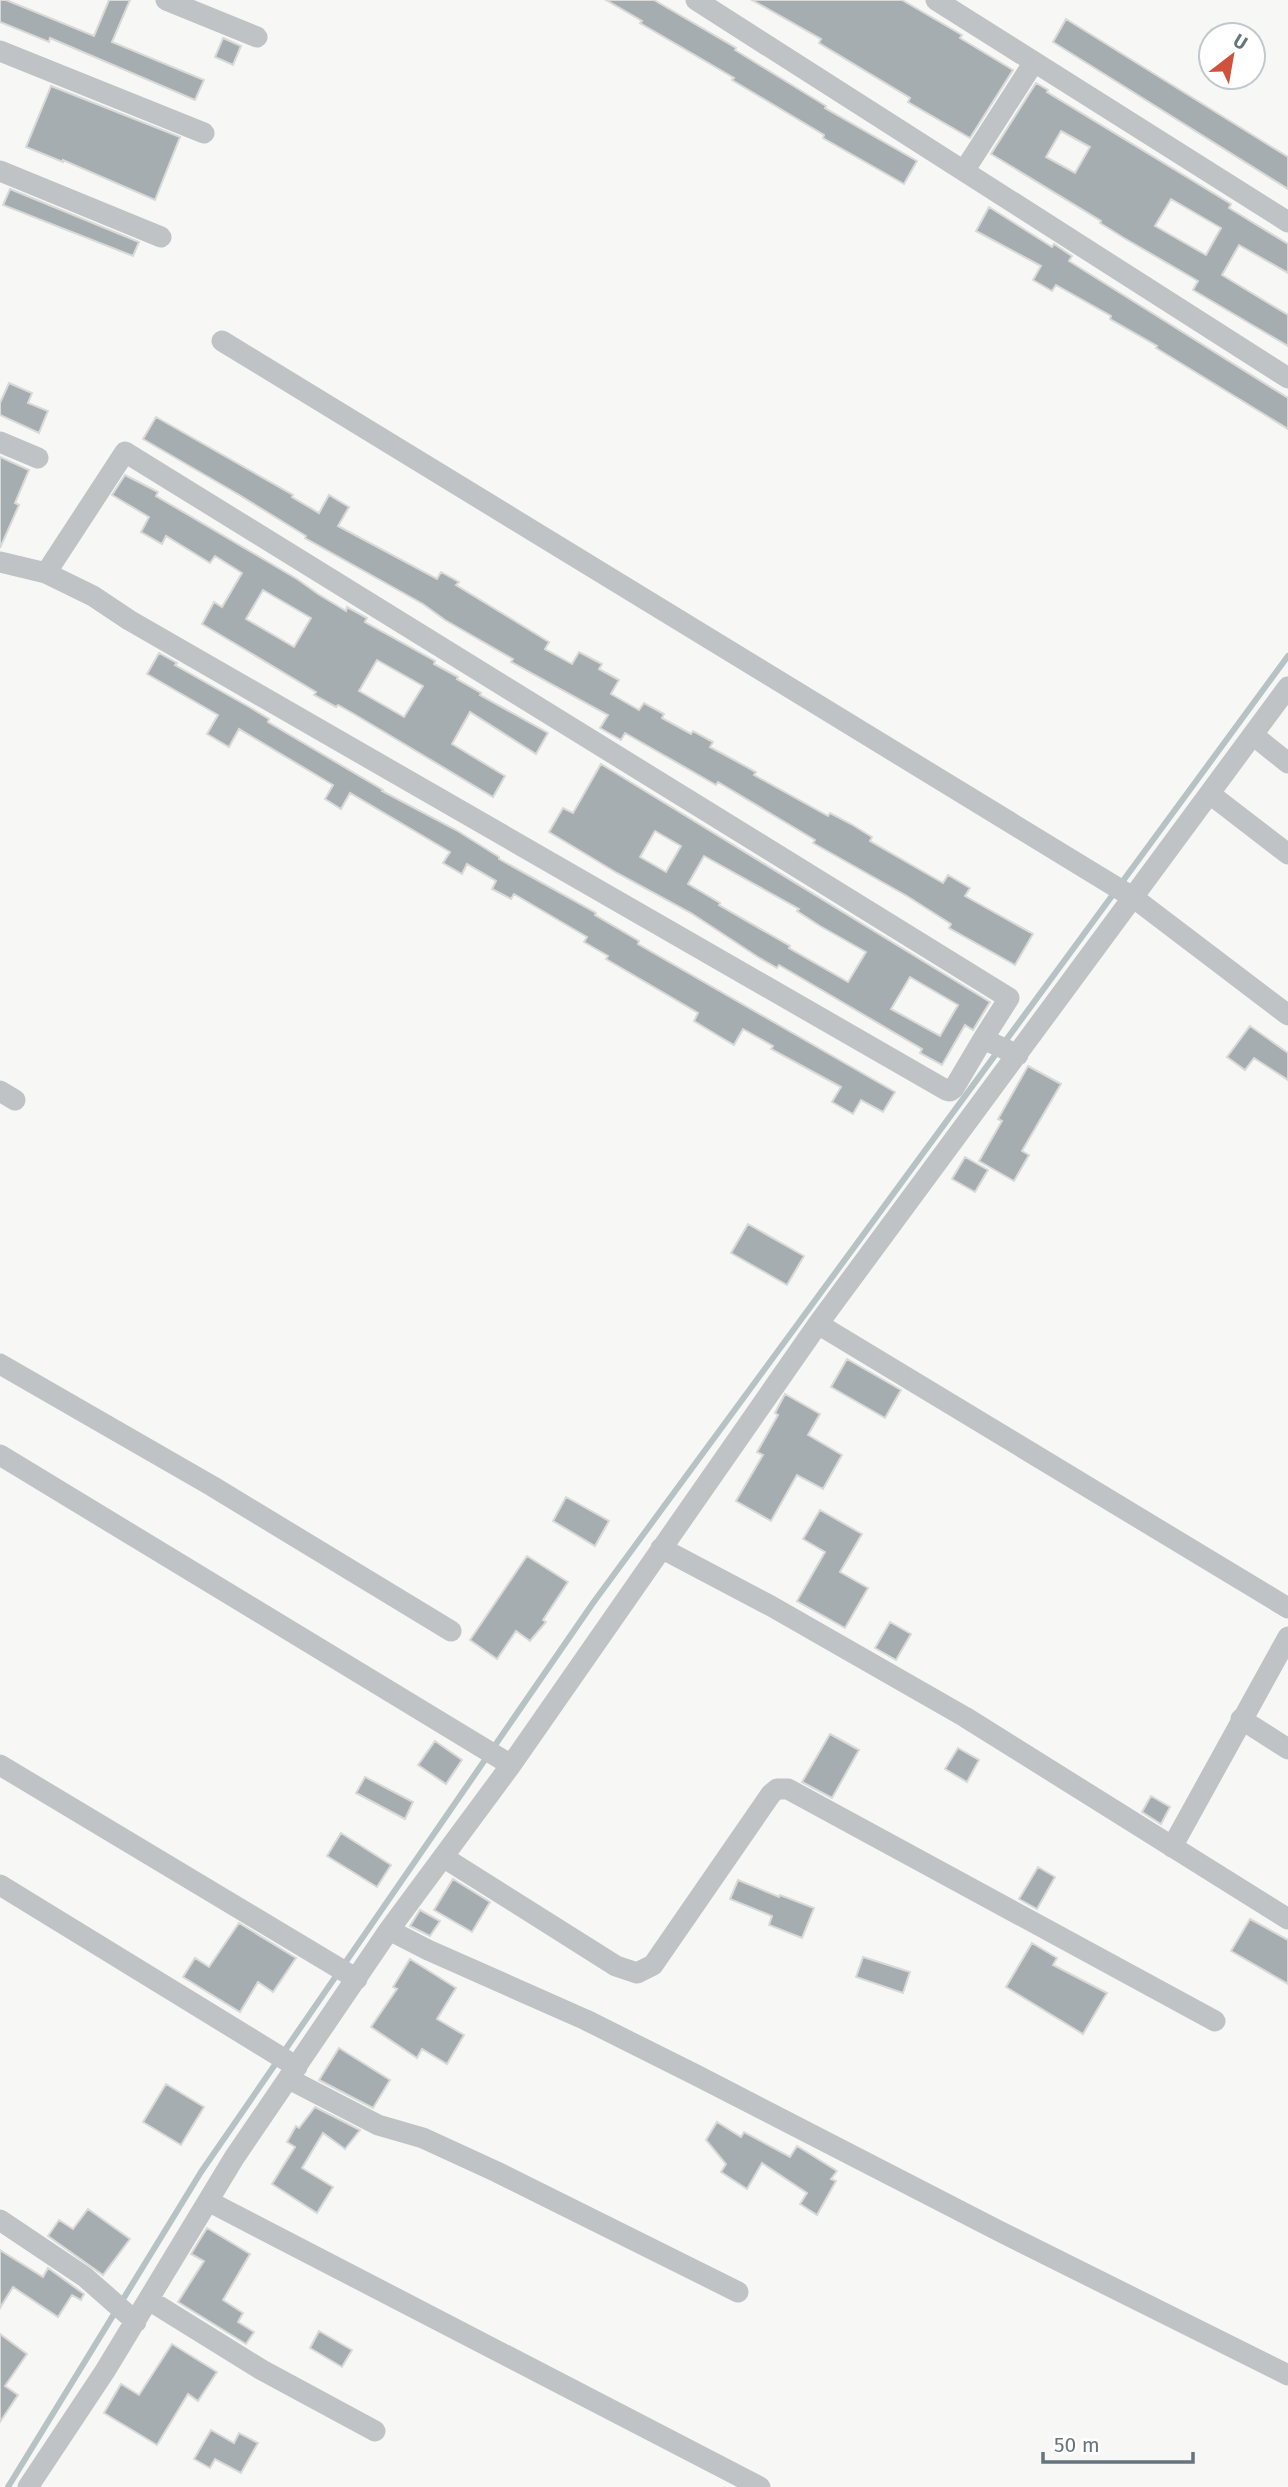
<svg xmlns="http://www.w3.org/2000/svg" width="1288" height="2487" viewBox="0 0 1288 2487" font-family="'Fira Sans',sans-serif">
<rect width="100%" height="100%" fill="#f7f7f5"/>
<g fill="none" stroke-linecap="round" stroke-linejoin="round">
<!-- stream -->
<path stroke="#b6c2c4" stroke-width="6" d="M8,2487L201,2172L593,1603L1288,656"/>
</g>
<!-- building -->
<path fill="#a5adb1" stroke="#d9d9d7" stroke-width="2" fill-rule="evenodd" d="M0,0H6L94,36L109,0H130L112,42L204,80L195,100L50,38L49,42L0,22Z
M606,0H654L736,48L735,50L826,106L825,108L917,161L904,184L823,138L824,135L732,80L734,78L640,23L642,21Z
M752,0H902L962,35L960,38L1013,70L970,138L908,102L910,98L819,43L821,39Z
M1066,19L1288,157V189L1053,42Z
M223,38L241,46L233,65L215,57Z
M1036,83L1048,90L1047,92L1231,204L1229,208L1288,244V273L1239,245L1222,275L1288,315V346L1193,290L1198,281L1124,238L1100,223L1101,221L991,154ZM1061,131L1090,147L1075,173L1046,157ZM1171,199L1221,228L1206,255L1155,226Z
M51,86L180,137L155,200L63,160V162L26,147Z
M10,189L139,242L133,256L3,205Z
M989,207L1052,247L1054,244L1072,256L1069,261L1288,398V429L1156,348L1157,346L1110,319L1111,316L1056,285L1052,291L1033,280L1041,266L976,231Z
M9,383L32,393L28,403L48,411L39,433L0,415V403Z
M156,417L293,495L292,497L319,513L329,495L349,507L338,526L437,579L441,572L459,582L456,585L549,642L545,649L572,664L579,652L602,664L599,669L619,680L611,694L639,710L644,703L664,714L662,718L691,734L693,731L713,742L710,747L756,772L754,775L828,816L830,813L851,824L872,837L870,841L943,883L948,875L970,888L965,896L1033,934L1015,965L949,928L951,924L907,896L813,843L815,840L718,782L716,785L625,733L621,740L600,728L608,715L511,662L513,659L445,620L423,604L305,538L306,536L236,493L143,439Z
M0,457L29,470L15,503L19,505L0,548Z
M125,475L158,492L156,496L297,579L318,594L346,611L347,607L367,618L365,622L435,661L434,664L458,677L457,679L481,693L480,695L548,733L536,754L470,712L452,744L505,776L493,797L354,714L338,705L336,707L314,695L316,692L202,624L214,602L222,607L242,573L215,556L210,563L166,536L162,544L141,532L149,517L112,495ZM263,590L311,618L294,647L246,619ZM377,660L423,686L404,717L359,691Z
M159,653L177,663L175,665L251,708L269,719L268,722L383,790L382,791L456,830L499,857V859L596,913L595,915L639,941L638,944L895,1092L883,1112L861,1100L853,1114L832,1102L841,1087L771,1049L773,1046L743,1029L734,1045L717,1035L694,1021L698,1013L606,959L608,956L584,942L587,937L514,894L511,899L492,889L496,881L467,864L462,874L443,863L450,852L350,793L341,809L325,799L333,785L239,729L229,747L207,734L218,715L147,674Z
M601,764L990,1002L973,1030L965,1025L942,1065L920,1053L922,1049L779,965L777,968L758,957L691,913L617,873L549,832L563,808L573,813ZM655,831L681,846L666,872L640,857ZM704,856L799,909L797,911L820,926L866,952L848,982L789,948L790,946L719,905L720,903L688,884ZM910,977L958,1005L940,1036L891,1009Z
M1250,1026L1288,1053V1080L1254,1058L1245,1070L1227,1057Z
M1028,1066L1061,1084L1022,1151L1029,1155L1014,1181L979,1161L1002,1121L998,1119Z
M965,1157L988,1170L975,1192L952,1179Z
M748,1224L804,1256L787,1285L731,1253Z
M847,1359L901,1390L885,1418L831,1387Z
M785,1394L820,1414L808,1435L842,1455L823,1489L797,1475L771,1521L736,1501L763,1455L757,1452L778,1415L775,1413Z
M566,1497L609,1521L595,1546L553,1521Z
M820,1510L862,1534L840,1572L868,1588L845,1628L797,1601L825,1552L803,1539Z
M527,1556L568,1582L543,1620L546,1622L530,1641L516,1631L497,1659L470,1640Z
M890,1622L911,1634L896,1660L875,1648Z
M830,1734L859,1750L832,1798L802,1782Z
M435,1741L462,1760L446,1784L418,1765Z
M958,1748L979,1760L967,1782L945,1769Z
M365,1777L413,1802L405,1819L356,1793Z
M1151,1796L1170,1807L1161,1824L1142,1812Z
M341,1833L391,1865L377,1887L327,1856Z
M1038,1867L1055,1877L1037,1909L1019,1899Z
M453,1879L490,1902L472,1932L434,1910Z
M738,1880L779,1897L780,1895L814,1908L802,1938L769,1925L772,1916L730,1899Z
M420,1910L440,1921L430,1936L410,1926Z
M1250,1919L1288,1940V1984L1231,1951Z
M239,1923L296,1958L273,1992L258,1982L240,2012L183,1977L195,1958L209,1967Z
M1032,1943L1057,1958L1053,1965L1107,1993L1083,2034L1006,1987Z
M863,1957L910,1972L903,1993L856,1977Z
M410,1959L456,1988L437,2019L464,2035L447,2064L422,2049L417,2058L371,2027L397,1989L393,1987Z
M339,2048L390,2080L373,2108L319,2080Z
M166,2084L204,2107L181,2145L143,2122Z
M315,2107L360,2130L345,2149L323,2133L302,2168L333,2187L317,2213L272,2184L295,2147L287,2142L296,2126L299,2128Z
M717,2122L741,2137L744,2132L790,2157L797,2146L837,2171L831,2179L836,2181L817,2215L800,2204L807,2193L762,2163L747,2189L721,2172L726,2164L706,2140Z
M88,2209L130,2239L103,2275L48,2236L59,2220L73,2229Z
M207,2228L250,2254L223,2300L243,2313L238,2322L254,2332L246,2344L178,2302L204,2261L191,2254Z
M0,2250L43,2277L48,2268L84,2294L81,2300L72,2295L58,2317L13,2287L0,2308Z
M319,2331L352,2350L342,2367L310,2348Z
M0,2334L27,2354L5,2386L18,2395L0,2422Z
M172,2344L217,2372L198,2401L188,2394L157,2445L104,2413L121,2384L139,2395Z
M211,2430L234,2443L239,2433L258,2443L241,2473L215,2459L210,2468L194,2459Z"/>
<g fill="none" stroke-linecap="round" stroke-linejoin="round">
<!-- street -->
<path stroke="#bfc3c6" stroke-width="21" d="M166,0L257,37
M696,0L1288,378
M936,0L1288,222
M0,51L204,133
M0,171L161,237
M964,171L1034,62
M222,341L1134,898L1288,1015
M0,442L38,458
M0,562L46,573L93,596L129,620L946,1090L950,1091L954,1088L983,1039
M46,573L125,452L1009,998L983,1039L1018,1055
M1253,735L1288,763
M1210,794L1288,854
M0,1091L15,1100
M818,1324L1288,1608
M0,1364L212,1486L451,1631
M0,1455L511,1765
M661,1548L771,1606L965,1717L1288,1919
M1241,1719L1288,1749
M0,1765L357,1979
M1172,1847L1288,1637
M443,1857L616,1966L637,1973L653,1965L771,1794L777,1789H788L1215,2021
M0,1885L297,2067
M389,1930L428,1950L586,2020L696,2075L999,2231L1288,2375
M289,2079L378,2125L423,2138L497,2172L738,2292
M208,2201L760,2487
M0,2220L85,2277L136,2322
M149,2300L262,2370L375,2431
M28,2487L105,2371L234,2158L389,1930L511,1765L818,1324L1288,687"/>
</g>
<!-- north arrow -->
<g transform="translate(1232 56) rotate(31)"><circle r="33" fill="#ffffff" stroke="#c2c8cb" stroke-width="2"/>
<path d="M0-5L12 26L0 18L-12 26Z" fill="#d0513c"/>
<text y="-10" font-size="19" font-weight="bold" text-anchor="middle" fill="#66757c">U</text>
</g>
<!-- scale -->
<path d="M1043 2452v10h150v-10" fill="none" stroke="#66757c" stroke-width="3.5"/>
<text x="1054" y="2452" font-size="21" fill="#66757c" stroke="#ffffff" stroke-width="5" paint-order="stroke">50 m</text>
</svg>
